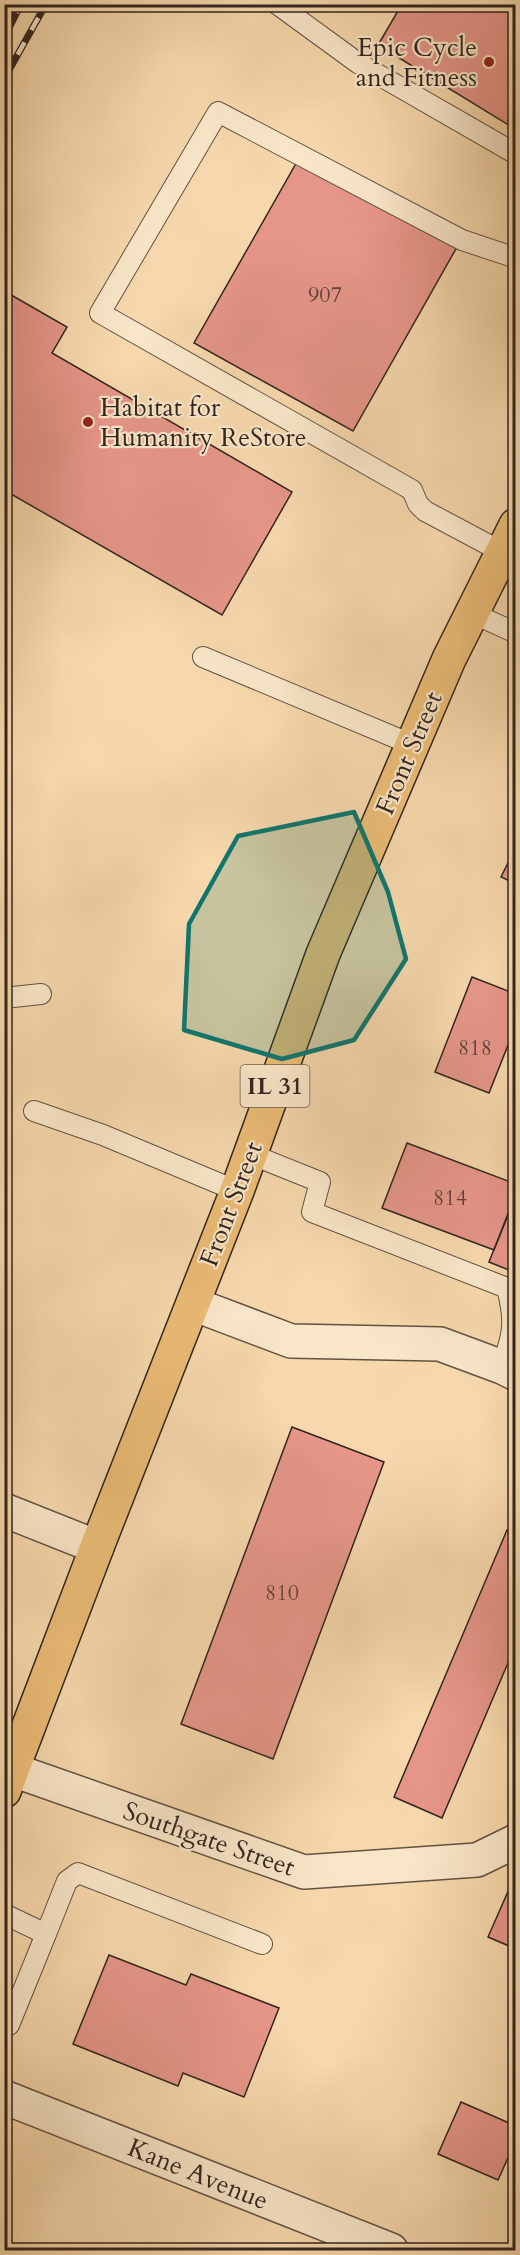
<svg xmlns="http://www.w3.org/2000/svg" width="520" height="2255" viewBox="0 0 520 2255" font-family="Cardo,serif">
<rect width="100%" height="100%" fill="#f6d8ac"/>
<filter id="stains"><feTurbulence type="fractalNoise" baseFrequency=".00333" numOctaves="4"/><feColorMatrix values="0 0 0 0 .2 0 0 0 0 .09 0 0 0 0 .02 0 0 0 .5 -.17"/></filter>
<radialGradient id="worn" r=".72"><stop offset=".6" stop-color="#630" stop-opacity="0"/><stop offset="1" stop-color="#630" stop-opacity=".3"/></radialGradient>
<!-- building -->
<path fill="#e69689" stroke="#31251f" stroke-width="1.5" d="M402,4H497L516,16V122L512,127L378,45Z
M298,160L457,247L353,431L194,343Z
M6,292L67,327L52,353L292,492L222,615L4,490V295Z
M516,847V884L501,877Z
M472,977L516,994V1025L489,1093L435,1072Z
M407,1143L516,1184V1195L494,1250L382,1208Z
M513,1201L516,1202V1273L489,1262Z
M292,1427L384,1462L273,1759L181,1724Z
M507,1530L516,1534V1644L442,1818L394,1797Z
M510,1887L516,1889V1949L488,1937Z
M109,1955L186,1985L191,1974L279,2008L244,2097L183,2073L178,2086L73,2044Z
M461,2102L516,2126V2140L498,2180L438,2154Z"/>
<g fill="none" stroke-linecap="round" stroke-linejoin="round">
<defs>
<path id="lane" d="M277,4L358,63L516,154
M502,552L425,511L418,504L412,490L100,313L218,112L462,240L516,258
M472,613L516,633
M203,657L413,745
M4,998L41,994
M34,1111L103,1135L237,1191
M250,1154L320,1182L312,1212L507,1288C516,1323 513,1333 502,1367
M4,1914L46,1934L67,1881L78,1873L262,1944
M9,2025L46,1934"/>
<path id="street" d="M193,1304L291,1341L440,1344L502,1367L516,1374
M4,1510L97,1547
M13,1770L304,1872L477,1860L516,1841
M4,2097L391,2250"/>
<path id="primary" d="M4,1791L97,1547L237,1191L323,954L449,659L516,525"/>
</defs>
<!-- lane casing -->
<use href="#lane" stroke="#625242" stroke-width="22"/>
<!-- street casing -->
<use href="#street" stroke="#625242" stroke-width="36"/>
<!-- primary casing -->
<use href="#primary" stroke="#31251f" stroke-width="36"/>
<!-- lane -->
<use href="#lane" stroke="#f9e6c9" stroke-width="20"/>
<!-- street -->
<use href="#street" stroke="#f9e6c9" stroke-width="33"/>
<!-- primary -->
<use href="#primary" stroke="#ebbc76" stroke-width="33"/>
<defs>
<path id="rail" d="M4,38L21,4
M4,79L46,4"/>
</defs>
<!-- rail casing -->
<use href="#rail" stroke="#31251f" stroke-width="7"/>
<!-- rail -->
<use href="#rail" stroke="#f9e6c9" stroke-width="4.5" stroke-dasharray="14" stroke-linecap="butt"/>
</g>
<!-- marked area -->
<path fill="#0f766e" fill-opacity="0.2" stroke="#0f766e" stroke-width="4.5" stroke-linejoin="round" d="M354,812L388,892L406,959L354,1040L282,1059L184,1030L189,924L238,836Z"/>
<!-- markers -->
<g fill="#8f2418" stroke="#f9e6c9" stroke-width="2">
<circle cx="489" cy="62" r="6"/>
<circle cx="88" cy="422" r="6"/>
</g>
<g text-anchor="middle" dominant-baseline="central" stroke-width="4.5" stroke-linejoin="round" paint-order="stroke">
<!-- number labels -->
<g font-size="22" fill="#5e413a">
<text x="325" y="295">907</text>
<text x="475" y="1048">818</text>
<text x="450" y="1198">814</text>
<text x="282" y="1593">810</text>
</g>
<!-- shield labels -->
<rect fill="#f9e6c9" stroke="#6d5f52" stroke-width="1.5" x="240.5" y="1065" width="69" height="42" rx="4.5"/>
<g font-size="24" font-weight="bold" fill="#31251f">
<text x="275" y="1086">IL 31</text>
</g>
<!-- poi labels -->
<g font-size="26" fill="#31251f" stroke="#f9e6c9" text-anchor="end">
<text x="477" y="47">Epic Cycle<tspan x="477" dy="30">and Fitness</tspan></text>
<text x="100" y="407" text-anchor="start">Habitat for<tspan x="100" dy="30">Humanity ReStore</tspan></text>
</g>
<!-- street labels -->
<g font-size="26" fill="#31251f" stroke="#f9e6c9">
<text transform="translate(409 753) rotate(-67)">Front Street</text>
<text transform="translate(231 1204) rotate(-69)">Front Street</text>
<text transform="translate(209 1839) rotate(19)">Southgate Street</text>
<text transform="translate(198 2174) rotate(22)">Kane Avenue</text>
</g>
</g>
<!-- margin -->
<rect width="520" height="2255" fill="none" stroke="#f6d8ac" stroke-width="24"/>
<rect x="6" y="6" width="508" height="2243" fill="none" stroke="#31251f" stroke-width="3"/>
<rect x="12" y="12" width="496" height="2231" fill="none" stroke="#31251f" stroke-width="1.5"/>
<rect width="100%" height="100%" filter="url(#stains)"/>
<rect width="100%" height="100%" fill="url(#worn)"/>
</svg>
